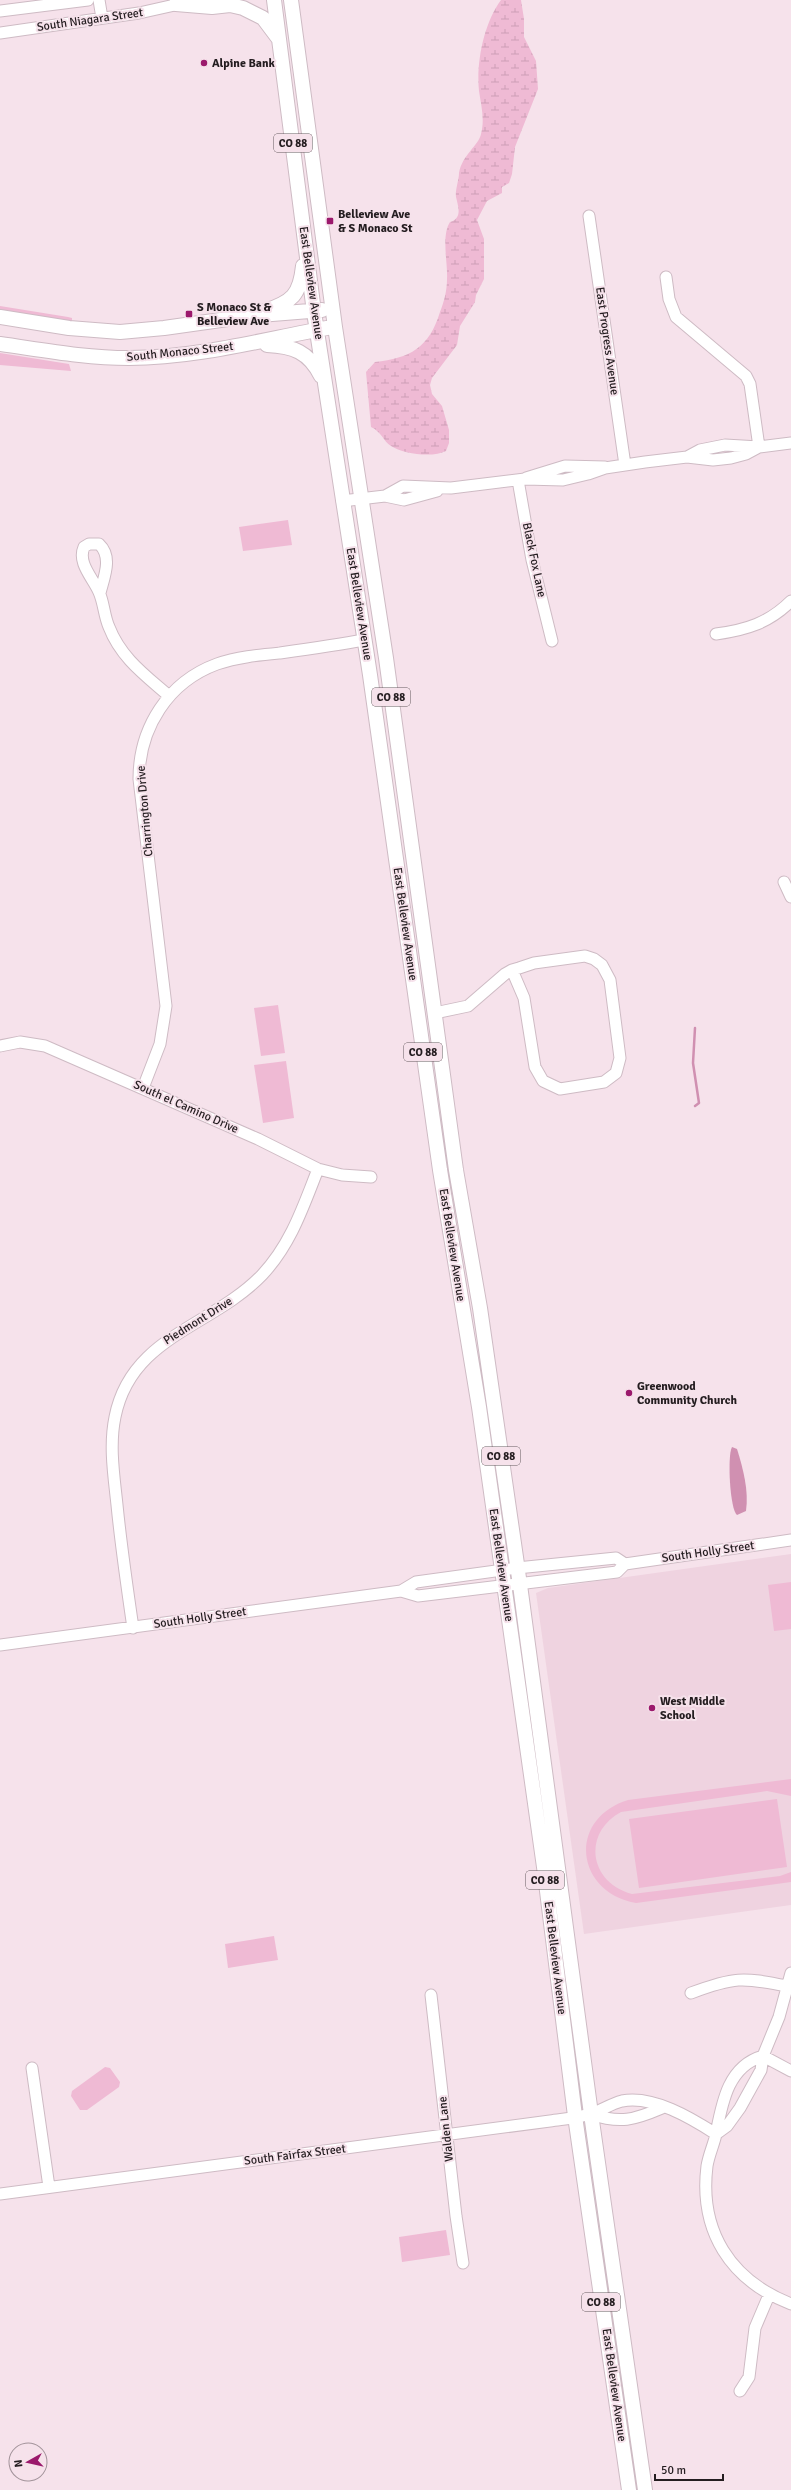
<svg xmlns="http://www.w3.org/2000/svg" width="791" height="2490" viewBox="0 0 791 2490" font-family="Signika,sans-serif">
<defs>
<pattern id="wetland-marsh" width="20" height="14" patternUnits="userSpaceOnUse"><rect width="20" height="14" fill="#efbad4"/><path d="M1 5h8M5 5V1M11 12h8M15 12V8" fill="none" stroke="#cd9fb6"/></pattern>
</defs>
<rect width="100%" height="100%" fill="#f6e2eb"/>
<!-- built -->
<path fill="#efd3e0" d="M791,1554V1905L584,1934L536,1593L548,1588Z"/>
<!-- grass -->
<path fill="#efbad4" d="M0,306L68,317L72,318V321L67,322L0,311Z
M0,353L69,364L71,371L0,365Z
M288,520L292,545L243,551L239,527Z
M278,1005L285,1053L261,1056L254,1008Z
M286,1061L294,1118L263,1123L254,1065Z
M791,1582V1629L774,1631L768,1585Z
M791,1779V1796L767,1791L621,1812C582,1833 589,1883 632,1894L780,1876L791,1872V1882L636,1903C575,1892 567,1819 628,1800Z
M777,1799L787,1867L639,1888L629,1819Z
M274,1936L278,1960L228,1968L225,1944Z
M105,2067L110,2068L120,2082L119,2087L87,2110H80L71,2096L72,2091Z
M446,2230L450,2255L402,2262L399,2237Z"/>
<!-- wetland -->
<path fill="url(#wetland-marsh)" d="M501,0H521L524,19V37L536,61L538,89L515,147L512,174L509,183L502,187V193L487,201L477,220L484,239V279L476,295L475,302L460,326L457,345L432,378L430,385L432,394L442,406L449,430V443L446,451C433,458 403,454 391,446C383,441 382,432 371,427L366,372L375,362C410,358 429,348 440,312C444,302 447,291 447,279C448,263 441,236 450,222C463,218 458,206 456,197C455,190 459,180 459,173C462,155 479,145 481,134C485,119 481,105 479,91C476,62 484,23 501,0Z"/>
<!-- water -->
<path fill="#d090b1" d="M732,1447L737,1449C743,1468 749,1491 746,1511L737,1515C730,1510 727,1456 732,1447Z"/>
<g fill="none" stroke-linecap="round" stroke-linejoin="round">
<!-- stream -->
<path stroke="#d090b1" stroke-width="2.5" d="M695,1106L699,1103L693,1063L695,1028"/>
<defs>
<path id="minor" d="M99,0L102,18
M0,11L88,0
M0,33L139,13L184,3
M589,216L625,465
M666,277L669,299L676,317L746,376L750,384L759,447
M687,457L700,450L725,445L759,447L791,443
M526,478L565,466L605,467
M518,480L532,560L552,641
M385,496L404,500L437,491
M342,501L385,496L403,486L451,488L525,479L563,480L588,474L605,468L645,462L687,457L713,460L731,458L746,454L759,447
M100,593C104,577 113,557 99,544H89L84,547C77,563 93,578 99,592C104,603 104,616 109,627C121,658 145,675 169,696
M716,634C746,630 769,623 791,601
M784,882L791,897
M435,1013L468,1006L505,974L512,970L519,968L534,963L585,956L594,959L602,965L610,980L620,1058L616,1073L604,1082L560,1089L543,1081L535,1067L524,998L512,970
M0,1046L20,1042L45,1046L258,1139L318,1169L342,1175L371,1177
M143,1088L160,1044L166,1006L139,779C139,728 168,682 217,664C237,657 259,655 280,653C308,649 336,645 364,640
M401,1591L418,1596L617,1572L625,1564L791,1540
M133,1628C127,1587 121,1546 117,1505C114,1476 109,1446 115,1417C131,1336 212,1327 262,1275C291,1244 303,1207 318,1169
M0,1645L401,1591L416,1582L517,1568L616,1558L625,1564
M691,1993C734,1977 742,1977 787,1986
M431,1995L456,2216L463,2263
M763,2056C728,2066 722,2103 716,2134C714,2144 709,2154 707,2166C699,2231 730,2280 791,2304
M763,2056L791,2071
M32,2068L49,2187
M591,2114C620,2124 634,2120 662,2108
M716,2134L727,2126L740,2108L761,2070L763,2056L779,2017L791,1973
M0,2194L550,2121C563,2119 578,2118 590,2114C601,2111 610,2104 622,2101C653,2095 691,2118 716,2134
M740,2391L749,2377L755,2328L769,2295"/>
<path id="major" d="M274,0L314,312L370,675L440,1170L479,1407L544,1867L575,2116L629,2490
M291,0L335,327L386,658L456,1170L480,1308L520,1585L591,2114L645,2490
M176,4L212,7L230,5L243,8L263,18L278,38
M265,311C292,302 300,295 303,266
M0,317L69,328L120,332L164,328L249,316L322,310
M0,344C43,350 85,358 129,358C196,358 261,340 327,328
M267,345C293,346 309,352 321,376"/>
</defs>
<!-- minor casing -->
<use href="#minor" stroke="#cebbc4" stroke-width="13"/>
<!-- major casing -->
<use href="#major" stroke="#cebbc4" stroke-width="16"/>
<!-- minor -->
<use href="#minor" stroke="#fff" stroke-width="11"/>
<!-- major -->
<use href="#major" stroke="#fff" stroke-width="14"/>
</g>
<!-- markers -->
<g fill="#9b196c" stroke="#f6e2eb" stroke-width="1.5">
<circle cx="204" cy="63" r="4"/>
<rect x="326" y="217" width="8" height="8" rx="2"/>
<rect x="185" y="310" width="8" height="8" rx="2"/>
<circle cx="629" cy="1393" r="4"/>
<circle cx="652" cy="1708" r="4"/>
</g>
<g text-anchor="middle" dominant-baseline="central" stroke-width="4" stroke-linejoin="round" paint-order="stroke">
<!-- shield labels -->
<g fill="#f6e2eb" stroke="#63585d" stroke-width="1">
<rect x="274" y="134" width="38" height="18" rx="3"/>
<rect x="372" y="688" width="38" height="18" rx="3"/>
<rect x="404" y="1043" width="38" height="18" rx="3"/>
<rect x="482" y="1447" width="38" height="18" rx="3"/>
<rect x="526" y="1871" width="38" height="18" rx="3"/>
<rect x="582" y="2293" width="38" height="18" rx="3"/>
</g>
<g font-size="11" font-weight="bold" fill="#241d20">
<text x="293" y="143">CO 88</text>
<text x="391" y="697">CO 88</text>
<text x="423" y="1052">CO 88</text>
<text x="501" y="1456">CO 88</text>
<text x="545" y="1880">CO 88</text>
<text x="601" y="2302">CO 88</text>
</g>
<!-- street labels -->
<g font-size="12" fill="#241d20" stroke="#f6e2eb">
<text transform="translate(90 20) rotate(-8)">South Niagara Street</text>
<text transform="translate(311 283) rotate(82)">East Belleview Avenue</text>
<text transform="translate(607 341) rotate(82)">East Progress Avenue</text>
<text transform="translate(180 352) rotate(-6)">South Monaco Street</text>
<text transform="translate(534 560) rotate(78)">Black Fox Lane</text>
<text transform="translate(359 604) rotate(81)">East Belleview Avenue</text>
<text transform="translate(145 811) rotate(-95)">Charrington Drive</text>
<text transform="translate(405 924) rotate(82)">East Belleview Avenue</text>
<text transform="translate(186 1107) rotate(24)">South el Camino Drive</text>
<text transform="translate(452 1245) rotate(81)">East Belleview Avenue</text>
<text transform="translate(198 1321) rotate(-32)">Piedmont Drive</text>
<text transform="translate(708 1552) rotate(-8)">South Holly Street</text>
<text transform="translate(501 1565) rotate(82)">East Belleview Avenue</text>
<text transform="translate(200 1618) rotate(-8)">South Holly Street</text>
<text transform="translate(555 1958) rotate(83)">East Belleview Avenue</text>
<text transform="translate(446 2129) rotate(-96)">Walden Lane</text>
<text transform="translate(295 2155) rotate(-7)">South Fairfax Street</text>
<text transform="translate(614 2385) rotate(82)">East Belleview Avenue</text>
</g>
<!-- poi labels -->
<g font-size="12" font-weight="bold" fill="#241d20" stroke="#f6e2eb" text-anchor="start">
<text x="212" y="63">Alpine Bank</text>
<text x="338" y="214">Belleview Ave<tspan x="338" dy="14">&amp; S Monaco St</tspan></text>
<text x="197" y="307">S Monaco St &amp;<tspan x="197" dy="14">Belleview Ave</tspan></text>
<text x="637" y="1386">Greenwood<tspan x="637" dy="14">Community Church</tspan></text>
<text x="660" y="1701">West Middle<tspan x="660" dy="14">School</tspan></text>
</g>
</g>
<!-- north arrow -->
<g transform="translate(28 2462) rotate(262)"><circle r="19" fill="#f6e2eb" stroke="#a2939a"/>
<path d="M0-3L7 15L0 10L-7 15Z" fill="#9b196c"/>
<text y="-6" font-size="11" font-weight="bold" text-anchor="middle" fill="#241d20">N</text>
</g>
<!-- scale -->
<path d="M655 2474v6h68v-6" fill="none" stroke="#241d20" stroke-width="2"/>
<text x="661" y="2474" font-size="12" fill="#241d20" stroke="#f6e2eb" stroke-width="3" paint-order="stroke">50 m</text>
</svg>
